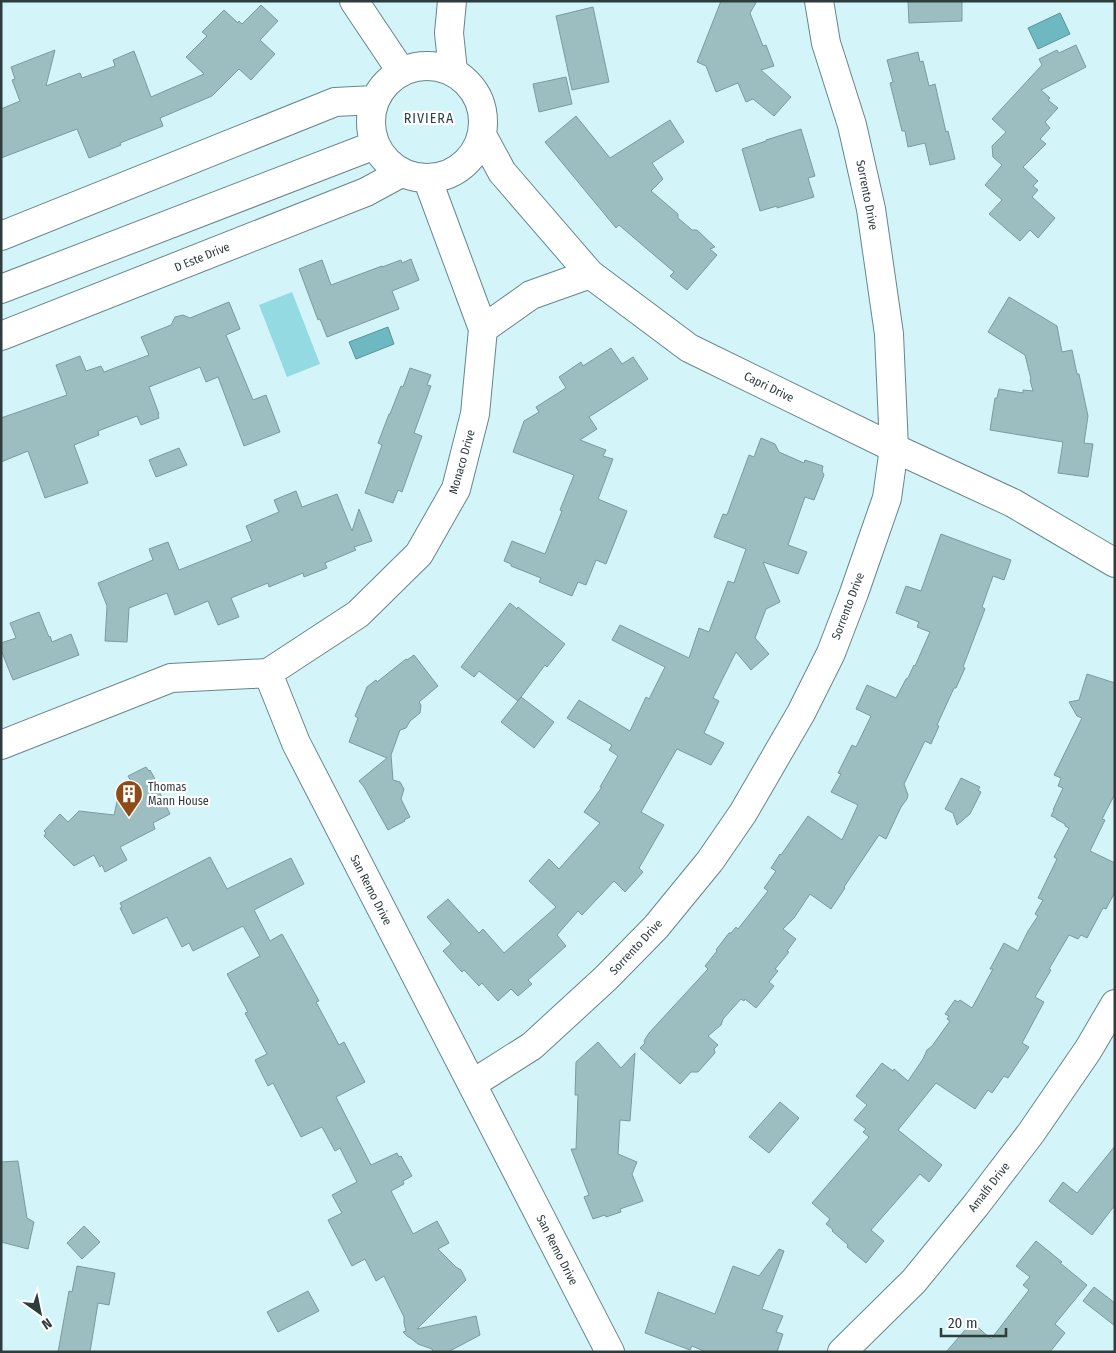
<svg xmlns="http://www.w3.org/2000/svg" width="1116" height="1353" viewBox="0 0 1116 1353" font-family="'Fira Sans Condensed',sans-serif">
<rect width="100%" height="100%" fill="#d3f5f9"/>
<!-- green -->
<path fill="#93dae2" d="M292,292L320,364L287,377L259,305Z"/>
<!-- water -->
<path fill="#6eb8c1" stroke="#5b9399" d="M1060,13L1070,34L1038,49L1028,28Z
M388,327L394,344L356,359L349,342Z"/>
<!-- building -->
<path fill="#9dbec1" stroke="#7b9a9e" d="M721,1H757L750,13L763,46L766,45L774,66L761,70L791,97L774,116L753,99L746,102L738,83L716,92L706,66L697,62Z
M908,1H962V21L909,23Z
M261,5L278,21L260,40L275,54L251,80L239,69L212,96L160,118L163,126L120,143L121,145L89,158L77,129L1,158V109L20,101L12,80L15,79L11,67L55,50L46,86L80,73L82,78L115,66L113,60L134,51L151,97L204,74L186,57L207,36L202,32L224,10L238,23L239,21L242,24Z
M593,7L609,82L572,90L556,16Z
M1076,45L1086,67L1041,90L1050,98L1048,100L1058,108L1045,122L1050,128L1040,139L1046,144L1023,167L1038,181L1033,186L1038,190L1032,197L1055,218L1038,238L1030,230L1020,241L989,214L1002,200L985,185L1002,165L993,157L992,146L1006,132L992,119L1042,65L1039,59L1057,50L1059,53Z
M918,52L920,62L923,61L929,86L935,84L946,132L948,131L955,159L930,165L925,143L908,147L905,131H902L890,83L893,82L887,60Z
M566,77L572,104L539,112L533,84Z
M576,116L610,158L670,120L684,142L652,163L663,179L651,191L678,214V218L692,230H697L715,247L710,249L717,255L687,290L670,276L674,272L619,225L616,228L545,142Z
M801,129L815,176L808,178L814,197L777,208V206L760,211L742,149L766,141V140Z
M411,259L419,280L392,291L399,309L327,337L320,319L318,320L299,269L322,260L331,285L382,266V267L401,260L402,263Z
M1009,297L1057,326L1062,352L1072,350L1077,374H1079L1088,416L1084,443L1093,444L1088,477L1058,473L1063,442L990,430L995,398H997L999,389L1023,393V390L1033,391L1030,380L1031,379L1025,355L988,332Z
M229,302L240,329L226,335L253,400L266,395L280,432L244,446L218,377L206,382L200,367L149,387L159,414H158L159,418L141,425L137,416L98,431L99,435L74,445L88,483L45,498L28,451L1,462V418L67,395L56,365L80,356L86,371L101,366L104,372L149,355L141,337L171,325L175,317L183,315L190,318Z
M611,348L622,364L633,357L648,379L589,417L597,429L580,440L606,450L603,456L613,459L598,499L627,511L606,564L596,560L586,585L578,582L572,596L539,582L541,578L511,566V564L504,561L512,541L545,554L562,511L560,510L574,475L513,452L524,421L539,412L536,407L566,388L559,377L581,362L583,366Z
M410,368L431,375L427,385L431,386L414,433L422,436L402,492L398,490L393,503L365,493L382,445L378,443L389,414H390L401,386L403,387Z
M761,438L775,444L779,452L804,463L805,460L823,466L822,471L824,475L814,500L805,497L788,545L807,552L798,574L763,562L780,602L766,609L755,638L769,654L751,670L736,652L713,698L719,701L704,733L724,743L711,765L677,749L659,780L641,812L664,825L639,868L643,872L625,892L614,881L582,915L578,911L557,935L566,946L528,980L532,984L518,996L511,989L498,1001L482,983L479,986L464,970L462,972L443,951L451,944L427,917L448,899L479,933L483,929L504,953L556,907L529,881L549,859L559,869L600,823L584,812L602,787H600L618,756L609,750L612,745L567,718L579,700L630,731L646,697L649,699L665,667L612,640L620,625L689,658L699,628L709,632L728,581L734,583L746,549L714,537L723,514L727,515L749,455L754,457Z
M179,448L187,465L156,477L149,460Z
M296,491L302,507L337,494L352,531L359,509L372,541L354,547L356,550L325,563L327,568L304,577L303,573L269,587L268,583L231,598L239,617L218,625L208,601L175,615L167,593L129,608L127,642L105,641L107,606L98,583L153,560L149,549L168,542L179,570L252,541L246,526L279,512L274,500Z
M941,534L1011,560L1004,580L993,576L982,607L985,609L963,667L965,668L956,688H954L937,725L939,726L931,744L925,741L904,784L908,795L907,799L901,807L886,839L879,835L844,887L845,888L831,909L810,894L794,918L783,929L796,939L787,951L789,952L775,969L778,971L769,982L774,986L756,1008L745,999L744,1001L741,999L723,1019L721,1025L708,1036L718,1045L714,1049L715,1053L698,1072H691L680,1084L640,1048L645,1043L644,1041L649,1033L708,969L705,966L717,951L716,950L729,933H731L736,927L738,929L768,891L764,888L776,871L771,868L780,854L781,855L808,816L842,840L858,805L831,792L841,774L838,773L852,745L856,747L871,716L856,709L867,685L896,698L906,679L908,678L914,665L915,666L930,632L917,627L919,622L896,613L906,586L921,591Z
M510,603L517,609L518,607L565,644L547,667L545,665L518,701L479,671L474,677L461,667Z
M39,612L49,637L50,636L52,642L71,634L79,655L13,680L1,650V643L16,638L10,623Z
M414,655L438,686L419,702L421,705L420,713L410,721L406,728L400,730L391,755L393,780L400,782L404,789L401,799L410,817L404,820L405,821L388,830L364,787L359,781L387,758L349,742L358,718L355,716L367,687L376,680L377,682L406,659L407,660Z
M1087,674L1115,683V794L1102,819L1105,820L1090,851L1115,863V892L1106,909L1103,908L1087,938L1081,935L1078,939L1069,935L1049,969L1051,970L1035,997L1044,1002L1022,1043L1029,1047L1008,1078L1004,1076L992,1093L988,1090L975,1109L936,1083L898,1130L942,1165L929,1182L920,1174L871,1230L884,1241L866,1263L847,1247L848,1245L832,1231L833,1230L826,1224L830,1219L812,1203L869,1137L863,1132L866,1129L854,1120L867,1105L856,1096L882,1063L893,1071L894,1069L908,1081L923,1059L927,1050L932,1046L950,1021L947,1019L949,1016L945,1014L955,1000L958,1002L960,1000L972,1008L993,969H990L1004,943L1018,951L1028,931L1038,916L1035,914L1043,900L1038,898L1057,859L1054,857L1069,828L1065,826V824L1056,819V818L1051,816L1054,810H1053L1063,788L1058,786L1061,778L1054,775L1082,718L1077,716L1069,702L1079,700Z
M521,697L554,722L534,748L501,722Z
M146,767L149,771L150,770L160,788L158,789L170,814L153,823L155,829L120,847L127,860L105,872L102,865L100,867L94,855L74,866L44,836L46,833L44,831L60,814L68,822L79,811L114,815L119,793L131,787L128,782L131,781L128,776Z
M961,778L980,787L978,790L981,792L970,814L957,825L953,813L945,809Z
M210,857L227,889L291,858L304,884L254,910L270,941L282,934L319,1001L316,1002L339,1045L344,1042L365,1082L336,1097L371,1165L397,1153L399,1157L401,1156L412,1176L403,1181L404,1184L391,1191L413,1234L437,1221L449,1243L438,1249L456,1267L461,1270L466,1280L417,1329L476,1316L480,1335L448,1352H433L432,1349L418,1344L409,1337H408L403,1332L406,1331L404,1323V1317L384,1276L376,1281L365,1259L352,1266L328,1220L342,1213L332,1195L357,1182L340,1148L335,1151L322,1127L301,1137L273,1083L268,1086L255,1060L267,1054L245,1013L248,1012L227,974L260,956L243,926L193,951L189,943L182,947L167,917L133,934L120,908L122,907L120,903Z
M598,1042L621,1068L635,1053L630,1121L620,1120L618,1154L637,1162L632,1174L643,1201L620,1209L621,1212L606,1217L605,1215L593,1219L584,1197L589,1195L571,1149H576L578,1095H575L576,1062Z
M780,1102L799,1118L769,1153L749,1137Z
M1115,1146V1205L1092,1235L1049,1201L1063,1182L1077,1193Z
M18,1161L27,1218L34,1222L28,1249L1,1242V1162Z
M84,1226L100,1242L82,1259L67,1243Z
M1036,1241L1062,1262L1060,1263L1087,1285L1055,1324L1065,1333L1050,1352H946L972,1322L991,1339L1029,1290L1023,1285L1030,1277L1016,1266Z
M779,1249L784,1251L762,1309L783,1316L776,1332L783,1334L777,1352H706L692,1346L690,1350L645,1333L658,1292L715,1314L733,1266L759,1276Z
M77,1266L115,1273L109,1305L98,1303L90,1352H58L69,1291L72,1292Z
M1094,1287L1115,1303V1326L1083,1301Z
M308,1291L319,1311L278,1332L267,1312Z"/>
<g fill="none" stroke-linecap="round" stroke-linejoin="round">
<defs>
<path id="minor" d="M354,1L401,71
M452,1L449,33L453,71
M371 122a56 56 0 1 1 112 0a56 56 0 1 1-112 0Z
M482,135L502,172L590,274L689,348L894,448L1013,503L1115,563
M1,236L335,102L374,100
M1,289L375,145
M483,329L531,295L590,274
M1,336L366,192L401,173
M268,673L296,743L610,1352
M268,673L358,614L419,554L456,489L475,414L483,329L427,178
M1,745L171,678L268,673
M472,1084L532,1046L606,978L656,927L710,861L743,813L801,713L831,653L854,593L887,498L894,448L889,334L871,209L852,125L826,43L819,1
M842,1352L914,1281L976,1205L1031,1133L1088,1050L1115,1004"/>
</defs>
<!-- minor casing -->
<use href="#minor" stroke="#67868a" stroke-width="30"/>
<!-- minor -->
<use href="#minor" stroke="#fff" stroke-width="28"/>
</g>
<!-- icons -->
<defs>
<symbol id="building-pin" viewBox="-11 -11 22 30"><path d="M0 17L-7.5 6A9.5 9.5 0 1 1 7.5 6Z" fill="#8d4c17" stroke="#fff"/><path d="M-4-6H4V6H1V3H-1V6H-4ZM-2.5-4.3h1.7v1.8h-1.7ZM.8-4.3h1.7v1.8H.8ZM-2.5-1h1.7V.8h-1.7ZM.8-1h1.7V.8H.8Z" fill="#fff"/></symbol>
</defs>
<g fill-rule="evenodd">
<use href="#building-pin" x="113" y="778" width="32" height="43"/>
</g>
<g text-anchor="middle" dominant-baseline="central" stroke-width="4.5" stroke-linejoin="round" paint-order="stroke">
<!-- street labels -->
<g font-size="12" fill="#2e3c3d" stroke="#fff">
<text transform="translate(867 195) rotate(79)">Sorrento Drive</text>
<text transform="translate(202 257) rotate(-22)">D Este Drive</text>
<text transform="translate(769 387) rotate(26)">Capri Drive</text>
<text transform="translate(462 462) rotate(-74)">Monaco Drive</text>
<text transform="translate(848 606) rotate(-69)">Sorrento Drive</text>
<text transform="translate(371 890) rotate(63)">San Remo Drive</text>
<text transform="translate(636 947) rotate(-47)">Sorrento Drive</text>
<text transform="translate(989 1187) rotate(-52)">Amalfi Drive</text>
<text transform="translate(557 1250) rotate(63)">San Remo Drive</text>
</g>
<!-- poi labels -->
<g font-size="12" fill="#2e3c3d" stroke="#fff" text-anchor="start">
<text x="148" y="787">Thomas<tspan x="148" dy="14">Mann House</tspan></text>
</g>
<!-- neighbourhood labels -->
<g font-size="14" letter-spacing="1" fill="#29464a" stroke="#fff">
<text x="429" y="118">RIVIERA</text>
</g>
</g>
<!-- border -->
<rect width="1116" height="1353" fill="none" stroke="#2e3c3d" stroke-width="5"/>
<!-- north arrow -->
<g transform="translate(40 1313) rotate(147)" stroke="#ffffff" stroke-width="4" paint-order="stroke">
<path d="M0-4L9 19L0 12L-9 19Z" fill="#2e3c3d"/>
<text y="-8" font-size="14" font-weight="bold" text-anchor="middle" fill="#2e3c3d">N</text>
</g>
<!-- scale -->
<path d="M941 1328v8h65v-8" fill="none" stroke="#2e3c3d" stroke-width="2.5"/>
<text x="948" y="1328" font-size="15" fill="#2e3c3d" stroke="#ffffff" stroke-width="4" paint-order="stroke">20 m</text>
</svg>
